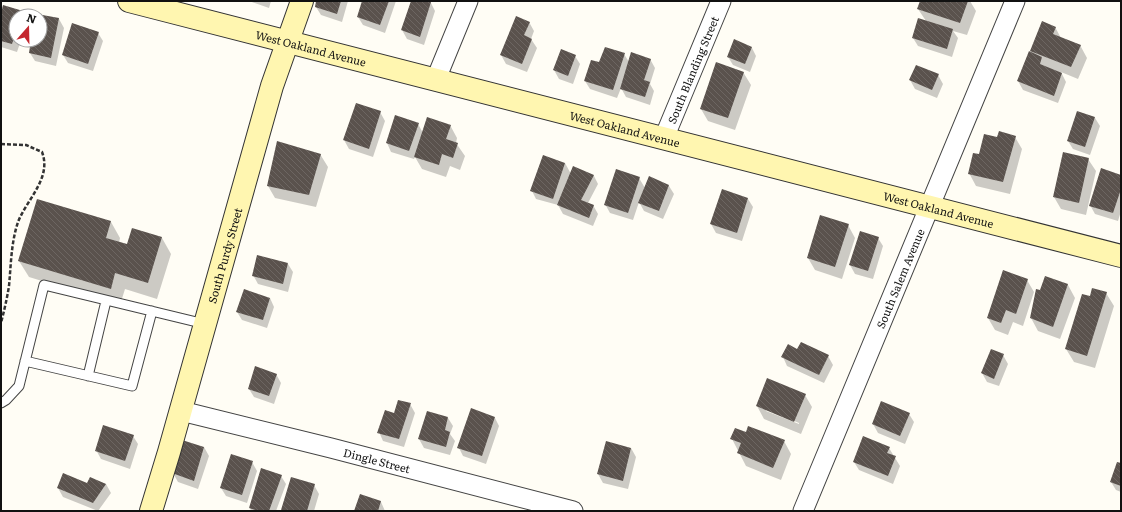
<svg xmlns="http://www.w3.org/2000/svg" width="1122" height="512" viewBox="0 0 1122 512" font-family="Literata,serif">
<defs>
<pattern id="building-back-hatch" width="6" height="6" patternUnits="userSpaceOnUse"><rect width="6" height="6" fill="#5a524d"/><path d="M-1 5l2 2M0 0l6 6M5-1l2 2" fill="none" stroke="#6d6662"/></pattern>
</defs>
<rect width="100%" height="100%" fill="#fffdf5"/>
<!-- shadow -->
<path fill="#0003" fill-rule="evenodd" d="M249,1H271L269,8Z
M317,1H348L342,22L321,15L316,7Z
M363,1H396L385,33L363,25L358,17Z
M412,1L431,3L435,11L424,45L407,39L402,30Z
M921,1H970L976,11L967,35L953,31L958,38L952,57L918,46L913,38L926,21L918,9Z
M22,12L24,16H16V40H21L17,52L1,47V16Z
M38,15L59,19L64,28L56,66L35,61L30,53L33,40H40V16Z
M529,22L534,31L531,39L537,48L527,72L506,64L501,55Z
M1055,27L1061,38L1080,45L1087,58L1078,79L1061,72L1066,82L1058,103L1023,90L1018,81L1033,54L1031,51Z
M98,33L103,41L93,71L68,63L63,55Z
M752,48L756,56L750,72L733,65L728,57Z
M624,54L629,62L650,59L655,68L650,84L654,91L650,105L626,97L621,88L617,98L590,89L585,81L600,64Z
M575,56L580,64L573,84L559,79L554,70Z
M743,72L751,85L735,130L708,121L701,109Z
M938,75L943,84L937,98L915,89L910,80Z
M380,112L385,121L373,157L349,149L344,140Z
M1095,118L1100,126L1090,155L1073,149L1068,141Z
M418,124L423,133L450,125L457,138L456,143L465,156L460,170L450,166L446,177L422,169L415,157L414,159L391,152L387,143Z
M1015,137L1022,149L1010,194L976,186L969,173L980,155L998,138Z
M320,154L328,167L316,207L275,198L268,186Z
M1088,159L1096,171L1086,215L1061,209L1054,197Z
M565,163L571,174L573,168L594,176L598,184L588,203L593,205L598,214L593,226L563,214L558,205L536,199L532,191Z
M1121,176V211L1118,221L1095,214L1090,205Z
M639,178L645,188L669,186L674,194L663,219L644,211L639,202L633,220L610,213L605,204Z
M748,199L753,207L742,241L716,233L711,224Z
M111,222L120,238L119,243L128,246L162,238L171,254L157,299L125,289L120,305L29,277L19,261Z
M848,225L855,238L842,279L815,270L808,258Z
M878,238L883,246L873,279L855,274L850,265Z
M288,264L293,272L288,292L258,284L253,275Z
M1046,277L1068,285L1075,298L1060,339L1038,331L1031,318Z
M1027,280L1034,292L1023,326L1013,322L1008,335L995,330L988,318Z
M1106,293L1114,306L1095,368L1074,362L1066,349L1090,297Z
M270,298L274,307L267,328L242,320L237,312Z
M798,350L828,356L833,365L824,383L787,366L783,357Z
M1003,355L1008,364L999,386L987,382L982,373Z
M276,374L281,383L274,404L254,397L249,389Z
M805,395L812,407L801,434L764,419L757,406ZM766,409L799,423V424L766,411Z
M410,404L415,413L404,447L383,441L379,432L395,414Z
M427,412L448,418L453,426L450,434L455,441L450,455L424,448L419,439Z
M909,414L914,422L905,444L878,433L873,424Z
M495,418L499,426L486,464L463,456L459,448Z
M746,433L784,441L791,454L781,480L746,466L732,439Z
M133,436L138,444L130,469L101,459L96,450Z
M204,447L209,456L198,489L178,482L173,473Z
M631,448L636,457L628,489L603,483L598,474Z
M889,448L900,466L893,484L859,470L854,462Z
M252,462L257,471L247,503L226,496L221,488Z
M1121,464V492L1116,490L1111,482Z
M281,476L286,484L276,511H262L255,509V511H251L250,508Z
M90,478L106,484L111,493L98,511L63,497L58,488L87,484Z
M314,485L319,494L314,511H282Z
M361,495L381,502L385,511H355Z"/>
<!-- building -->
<path fill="url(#building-back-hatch)" d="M316,1H341L337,14L315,7Z
M362,1H389L380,25L357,17Z
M411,1L431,2L420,37L401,30Z
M920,1H968L960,23L917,9Z
M3,5L23,11L21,16H16V32L12,44L1,41V13Z
M37,14L59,18L51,58L29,53L31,40H40V16H37Z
M516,16L530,22L524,35L532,39L522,64L500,55Z
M918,18L953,29L947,49L912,38Z
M1042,21L1056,27L1053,34L1081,45L1071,67L1030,51Z
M72,23L99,32L88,64L62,55Z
M734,39L752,47L745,64L727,57Z
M605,47L625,53L613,90L584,81L591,60L599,62Z
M561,49L576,55L568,76L553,70Z
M1029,51L1042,57L1040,64L1062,73L1054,96L1017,81Z
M631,52L651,59L644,80L650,82L645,97L620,89Z
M716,62L744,72L728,118L700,109Z
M916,65L939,74L932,90L909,80Z
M356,103L381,111L369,149L343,140Z
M1077,111L1095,117L1085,147L1067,141Z
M395,115L419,123L409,151L386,143Z
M427,117L451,125L446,139L458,143L453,158L442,154L439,165L414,157Z
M999,131L1016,136L1003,182L968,174L973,153L979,154L984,134L997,137Z
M277,141L321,154L309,195L267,186Z
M1063,152L1089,158L1079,203L1053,197Z
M543,155L565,163L553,199L530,191Z
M573,166L594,175L581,200L594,205L589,218L557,205Z
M1101,168L1121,175V189L1113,213L1089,206Z
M616,169L640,177L628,213L604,205Z
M649,176L669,185L659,211L638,203Z
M722,189L748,198L737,233L710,224Z
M37,199L111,221L106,238L127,244L132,228L162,237L148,283L115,273L111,289L18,261Z
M820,215L849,224L835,267L807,258Z
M860,231L879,237L868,271L849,265Z
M257,255L288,263L283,284L252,276Z
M1003,270L1028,279L1016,314L1006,310L1001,323L987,318Z
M1045,276L1068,284L1053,327L1030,318L1036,289L1040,290Z
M1092,288L1107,292L1087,356L1065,349L1082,294L1090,296Z
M244,289L270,298L263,320L236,312Z
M801,342L829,355L819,375L781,357L788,344L797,349Z
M991,349L1004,354L994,379L981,373Z
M255,366L277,374L269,396L248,389Z
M767,378L806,394L794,422L756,406Z
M398,400L411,403L399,439L377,433L385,410L394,413Z
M881,401L910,413L900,436L872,424Z
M471,408L495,417L482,456L457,448Z
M427,411L448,417L445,430L450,432L446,447L418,439Z
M103,425L134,435L125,461L95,451Z
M748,426L785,440L773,468L737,453L741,443L730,439L735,428L746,432Z
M863,436L890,447L887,453L896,456L888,476L853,462Z
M182,440L204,447L194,481L172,473Z
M606,441L631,448L623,481L597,474Z
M231,454L253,461L242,495L220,488Z
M1117,462L1121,463V486L1110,482Z
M261,468L282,475L269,511H258L249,508Z
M63,473L87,483L90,477L106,484L93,503L57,488Z
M291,477L315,484L307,511L281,510Z
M360,494L381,501L378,511H354Z"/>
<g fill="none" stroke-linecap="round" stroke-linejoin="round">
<defs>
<path id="lane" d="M25,361L132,386L152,311
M88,376L106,301
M1,403L6,400L19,386L44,285L205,324"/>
<g id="street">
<path d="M436,79L468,1"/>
<path id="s1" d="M664,138L721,1"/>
<path id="s2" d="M181,411L331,448L573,511"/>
<path id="s3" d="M803,511L1015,1"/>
</g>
<g id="secondary">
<path id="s4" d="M129,1L1121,256"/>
<path id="s5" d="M151,511L169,452L272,86L302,1"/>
</g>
</defs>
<!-- lane casing -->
<use href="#lane" stroke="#444" stroke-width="11"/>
<!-- street casing -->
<use href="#street" stroke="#444" stroke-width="21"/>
<!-- secondary casing -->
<use href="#secondary" stroke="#333" stroke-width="24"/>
<!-- path -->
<path stroke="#333" stroke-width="2.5" stroke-dasharray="4 2" stroke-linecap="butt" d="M1,144L26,145L42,152C52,178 27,199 18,222C11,243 11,265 9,286C7,299 4,311 1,323"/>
<!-- lane -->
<use href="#lane" stroke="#fff" stroke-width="9"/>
<!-- street -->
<use href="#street" stroke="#fff" stroke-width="19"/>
<!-- secondary -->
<use href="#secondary" stroke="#fff6b0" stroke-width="22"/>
</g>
<g text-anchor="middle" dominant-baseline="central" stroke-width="4" stroke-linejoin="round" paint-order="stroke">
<!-- street labels -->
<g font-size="11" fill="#111" stroke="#fff">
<text stroke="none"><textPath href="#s4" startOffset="188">West Oakland Avenue</textPath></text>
<text stroke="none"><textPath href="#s1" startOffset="74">South Blanding Street</textPath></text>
<text stroke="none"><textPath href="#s4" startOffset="512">West Oakland Avenue</textPath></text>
<text stroke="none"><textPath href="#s4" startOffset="836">West Oakland Avenue</textPath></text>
<text stroke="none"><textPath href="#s5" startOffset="266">South Purdy Street</textPath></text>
<text stroke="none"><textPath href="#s3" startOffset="252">South Salem Avenue</textPath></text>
<text stroke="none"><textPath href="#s2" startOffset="202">Dingle Street</textPath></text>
</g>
</g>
<!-- border -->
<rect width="1122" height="512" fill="none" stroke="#111111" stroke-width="4"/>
<!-- north arrow -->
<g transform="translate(28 28) rotate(20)"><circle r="19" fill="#ffffff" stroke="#a0a0a0"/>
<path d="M0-3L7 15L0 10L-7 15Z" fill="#c4262e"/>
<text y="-6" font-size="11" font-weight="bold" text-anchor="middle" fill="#111111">N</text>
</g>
</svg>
